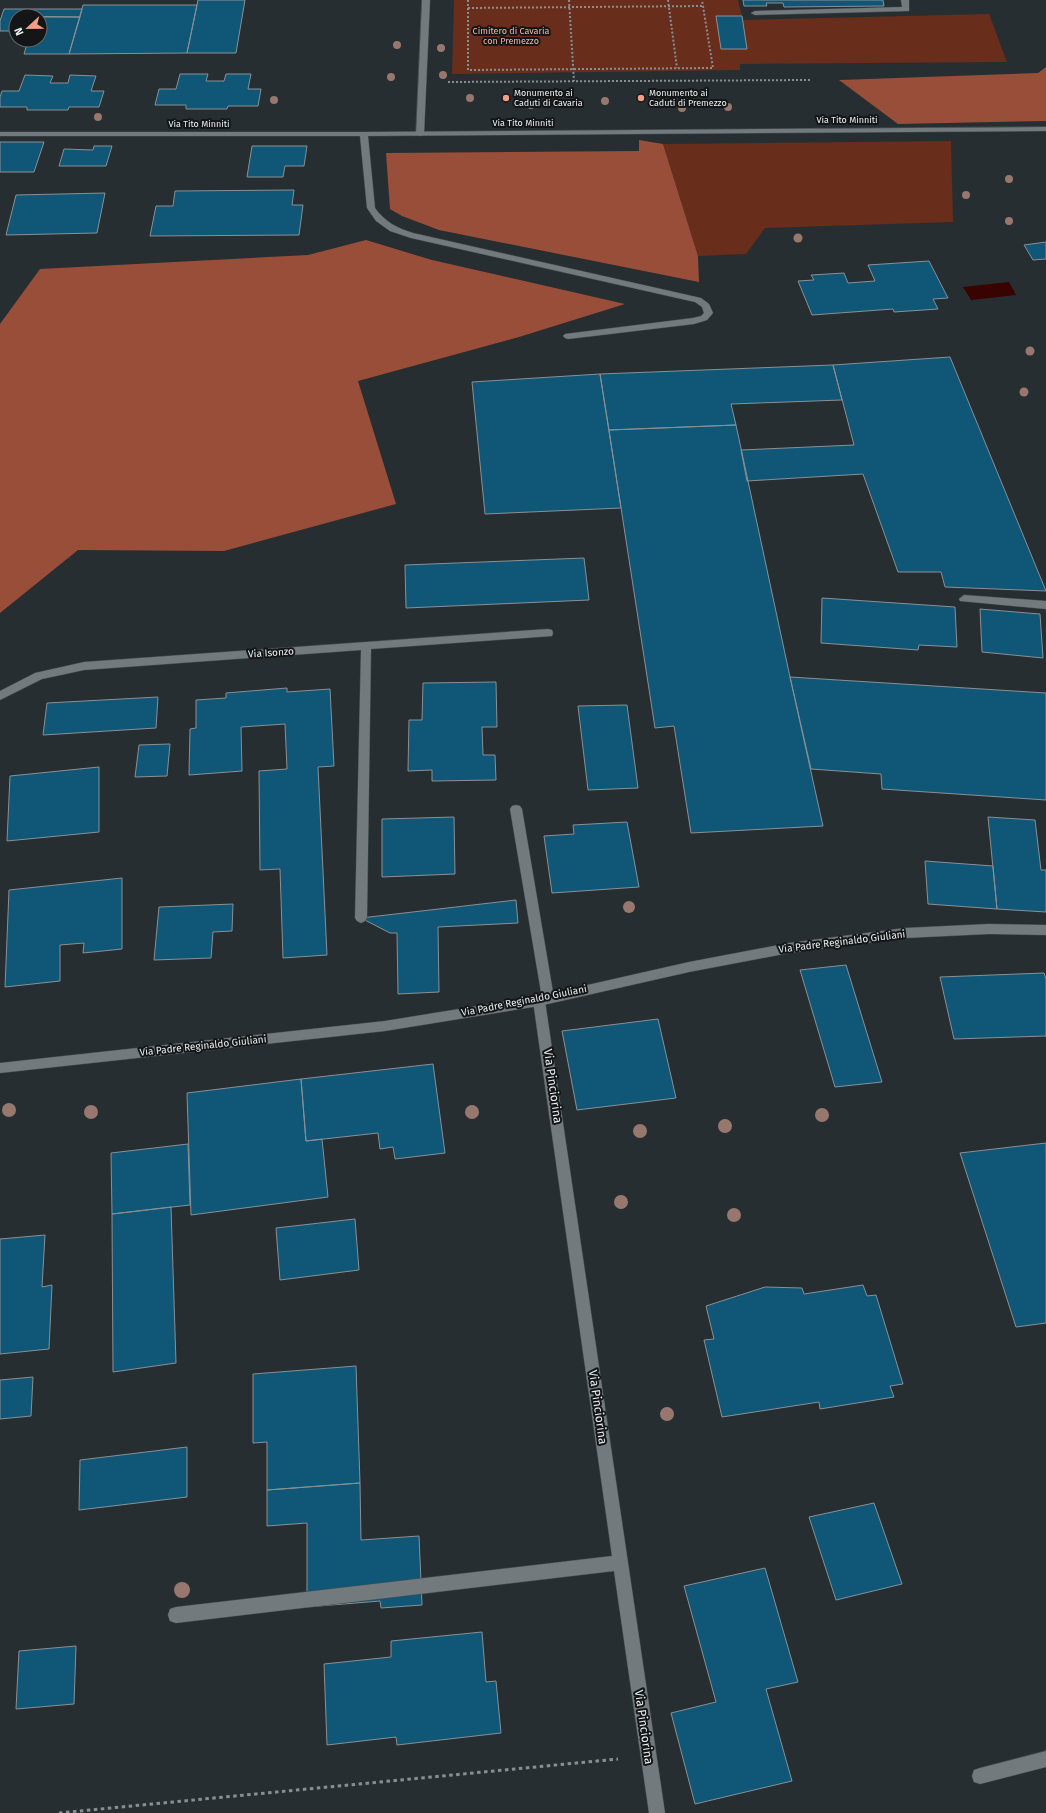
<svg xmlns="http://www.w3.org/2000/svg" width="1046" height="1813" viewBox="0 0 1046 1813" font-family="'Fira Sans',sans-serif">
<rect width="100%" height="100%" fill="#272e31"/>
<!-- green -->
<path fill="#692d1c" d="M454,0H738L743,20L989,14L1007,62L740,64V70L452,74Z
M951,141L953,222L765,228L746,254L698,256L663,144Z"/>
<!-- forest -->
<path fill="#994e39" d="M1046,67V121L898,124L839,80L1038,73Z
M639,140L663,144L698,256L699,282L439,230L402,216L390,209L386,153L639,151Z
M366,240L432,260L625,304L519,337L358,381L396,504L224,551L78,550L0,613V324L40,269L308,255Z"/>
<!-- water -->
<path fill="#380300" d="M1009,282L1016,295L971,300L963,287Z"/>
<!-- building -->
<path fill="#105777" stroke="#899095" d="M198,0H245L236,53H187Z
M743,0H883L884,6L784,7L783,3H766L767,6H744Z
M83,5H197L187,53L69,54Z
M4,9H82L80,17L16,16V31H0V21Z
M716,16H742L747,49H721Z
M40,17H80L69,54H24L28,40H40Z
M180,74H208L206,81H224L226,74H251L248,89H261L258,106H228L227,109H186V105H155L159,89H176Z
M25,75L53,76L50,83H68L70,75L96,76L91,91H104L99,107H69L68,110H27V107H0V97L2,91H19Z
M0,142H44L34,172H0Z
M94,146H112L106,166H59L64,149L93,150Z
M252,146H307L304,166H285L283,177H247Z
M294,190L292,205H303L299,235L150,236L156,206H173L175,191Z
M105,193L97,233L6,235L16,195Z
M1046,242V259L1033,260L1024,245Z
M929,261L948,298L933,299L938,309L894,312L893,309L812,315L798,281L814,280L811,275L844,273L848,283L875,281L868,265Z
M950,357L1046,591L945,587L941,572H898L863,474L747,481L741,450L854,445L833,365Z
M833,365L842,400L731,404L736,425L609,430L600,374Z
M600,374L621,508L485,514L472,382Z
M736,425L790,677L823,826L691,833L674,726L655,728L609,430Z
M584,558L589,600L406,608L405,565Z
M822,598L955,607L957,647L919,645L918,650L821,643Z
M980,609L1040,614L1043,658L982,652Z
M790,677L1046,693V800L882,789L881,774L811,769Z
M496,682L497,727H482L483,755H495L496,780L432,781V770L408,771L409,720H422L423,683Z
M287,688V692L330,689L334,766L318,767L327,955L283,958L280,869L260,870L259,771L287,769L285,724L241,727L242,771L189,775L190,729L196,728V700L226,698V693Z
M158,697L156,728L43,735L47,703Z
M627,705L638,788L588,790L578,706Z
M170,744L167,776L135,777L139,745Z
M99,767V832L7,841L10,776Z
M454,817L455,874L382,877V819Z
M988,817L1035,820L1041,870H1046V912L997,909Z
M627,822L639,887L552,893L544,836L574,834L573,825Z
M925,861L993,866L997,909L928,904Z
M122,878V949L83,953L84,943L60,945V981L5,987L9,890Z
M516,900L518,923L438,927L439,992L398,994L397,933H390L361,918Z
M233,904L232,931L213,932L211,958L154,960L159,907Z
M846,965L882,1082L835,1087L800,970Z
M1044,973L1046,979V1036L954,1039L940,977Z
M658,1019L676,1098L577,1110L562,1031Z
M433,1064L445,1153L395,1159L393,1147L380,1149L378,1133L306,1141L301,1079Z
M301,1079L306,1141L322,1139L328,1197L191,1215L187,1093Z
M1046,1143V1323L1016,1327L960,1153Z
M188,1144L190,1205L112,1214L111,1153Z
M171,1207L176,1363L113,1372L112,1214Z
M355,1219L359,1270L280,1280L276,1228Z
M45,1235L42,1287L52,1285L49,1349L0,1354V1239Z
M863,1285L867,1296L876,1295L903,1384L890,1386L894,1397L820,1409L819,1402L722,1417L704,1340L714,1339L706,1306L765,1287L802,1288L804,1294Z
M356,1366L360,1483L267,1490V1442L253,1443V1374Z
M33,1377L31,1416L0,1419V1380Z
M187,1447V1497L79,1510L80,1460Z
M360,1483L361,1540L419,1536L422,1605L381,1608L380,1601L307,1607V1523L267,1526V1490Z
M874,1503L902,1584L836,1600L809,1517Z
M765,1568L798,1682L766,1689L792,1781L695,1804L671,1713L716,1702L684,1586Z
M482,1632L486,1682L496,1681L501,1733L397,1745L396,1737L327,1745L324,1664L391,1657V1641Z
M76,1646L74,1704L16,1709L19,1651Z"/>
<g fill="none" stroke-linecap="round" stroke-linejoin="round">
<defs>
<path id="service" d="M422,0H430L424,134L420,136L416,134Z
M901,0H909V11L755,15L751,13L755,11L902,7Z
M516,805L520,806L522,809L554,998L552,1002L548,1003L544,1002L542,998L510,809L512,806Z
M1046,1751V1767L980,1784L974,1782L972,1776L974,1770L980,1768Z"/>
<path id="minor" d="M1046,127V131L368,136L375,208C385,222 397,228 413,233L701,298L709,304L713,313L707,320L694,324L568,339L565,338L563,336L565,334L693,318L701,316L704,313L702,307L695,302L411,238L390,231L376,221L367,208L360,136H0V132H364Z
M964,595L1046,601V609L960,601L959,599Z
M548,629L552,630L553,633L552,636L371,649L367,918L365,921L361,923L357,921L355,918L361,650L84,670L42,679L0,700V691L35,673L84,662Z
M539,996L543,997L545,1001L665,1813H649L614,1571L176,1623L170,1621L168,1615L170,1609L176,1607L612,1556L533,1001L535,997Z"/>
<path id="tertiary" d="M989,924L1046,925V935L989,934L905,938L789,953L689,972L539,1006L385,1031L0,1073V1063L385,1021L539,996L689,962L789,943L905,928Z"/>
</defs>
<!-- service casing -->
<use href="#service" stroke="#444a4d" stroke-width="1"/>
<!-- minor casing -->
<use href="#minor" stroke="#444a4d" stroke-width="1"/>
<!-- tertiary casing -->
<use href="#tertiary" stroke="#444a4d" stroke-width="1"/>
<!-- path-far1 -->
<path stroke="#898f91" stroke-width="2" stroke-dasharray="2 2" stroke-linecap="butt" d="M468,0V70L713,68L702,0
M569,0L574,81
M668,0L677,68
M468,8L703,6
M448,82L810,80"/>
<!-- path -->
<path stroke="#898f91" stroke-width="3" stroke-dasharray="3.5 3.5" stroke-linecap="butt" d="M59,1813L618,1759"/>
<!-- service -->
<use href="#service" fill="#727a7e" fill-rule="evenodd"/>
<!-- minor -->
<use href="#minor" fill="#727a7e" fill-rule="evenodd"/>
<!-- tertiary -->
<use href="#tertiary" fill="#727a7e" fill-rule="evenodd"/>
</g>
<!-- trees -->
<g fill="#98776f">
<circle cx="397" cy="45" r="4"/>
<circle cx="441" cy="48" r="4"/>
<circle cx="443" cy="75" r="4"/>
<circle cx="391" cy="77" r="4"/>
<circle cx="470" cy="98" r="4"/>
<circle cx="274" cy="100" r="4"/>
<circle cx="605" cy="101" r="4"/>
<circle cx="531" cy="105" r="4"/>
<circle cx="728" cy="107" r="4"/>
<circle cx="682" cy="108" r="4"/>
<circle cx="98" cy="117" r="4"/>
<circle cx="1009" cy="179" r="4"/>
<circle cx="966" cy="195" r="4"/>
<circle cx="1009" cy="221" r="4"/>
<circle cx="798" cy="238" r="4.5"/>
<circle cx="1030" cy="351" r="4.5"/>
<circle cx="1024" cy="392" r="4.5"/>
<circle cx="629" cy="907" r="6"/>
<circle cx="9" cy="1110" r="7"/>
<circle cx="91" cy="1112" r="7"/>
<circle cx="472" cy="1112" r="7"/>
<circle cx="822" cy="1115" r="7"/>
<circle cx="725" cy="1126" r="7"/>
<circle cx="640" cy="1131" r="7"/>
<circle cx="621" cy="1202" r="7"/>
<circle cx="734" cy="1215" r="7"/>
<circle cx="667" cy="1414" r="7"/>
<circle cx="182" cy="1590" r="8"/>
</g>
<!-- markers -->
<g fill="#f49e86" stroke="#131517" stroke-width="1.5">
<circle cx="506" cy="98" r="4"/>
<circle cx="641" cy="98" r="4"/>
</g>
<g text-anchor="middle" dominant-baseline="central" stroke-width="4" stroke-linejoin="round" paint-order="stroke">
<!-- far-park labels -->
<g font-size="9" fill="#f5b3a1" stroke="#131517">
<text x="511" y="31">Cimitero di Cavaria<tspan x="511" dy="10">con Premezzo</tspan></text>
</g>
<!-- far-poi labels -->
<g font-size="9" fill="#eaeff1" stroke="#131517" text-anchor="start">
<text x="514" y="93">Monumento ai<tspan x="514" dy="10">Caduti di Cavaria</tspan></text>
<text x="649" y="93">Monumento ai<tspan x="649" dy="10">Caduti di Premezzo</tspan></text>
</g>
<!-- far-street labels -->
<g font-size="9" fill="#eaeff1" stroke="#131517">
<text x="847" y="120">Via Tito Minniti</text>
<text x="523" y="123">Via Tito Minniti</text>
<text x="199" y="124">Via Tito Minniti</text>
</g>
<!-- street labels -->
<g font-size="10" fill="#eaeff1" stroke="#131517">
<text transform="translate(271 653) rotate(-4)">Via Isonzo</text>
<text transform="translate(842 942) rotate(-7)">Via Padre Reginaldo Giuliani</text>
<text transform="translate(524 1001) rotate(-11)">Via Padre Reginaldo Giuliani</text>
<text transform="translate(203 1046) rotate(-6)">Via Padre Reginaldo Giuliani</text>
</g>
<!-- near-street labels -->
<g font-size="12" fill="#eaeff1" stroke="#131517">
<text transform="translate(553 1086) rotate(82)">Via Pinciorina</text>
<text transform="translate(598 1407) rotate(82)">Via Pinciorina</text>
<text transform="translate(644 1727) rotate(82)">Via Pinciorina</text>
</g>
</g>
<!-- north arrow -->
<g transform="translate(28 28) rotate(248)"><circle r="19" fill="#131517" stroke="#696c6e"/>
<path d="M0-3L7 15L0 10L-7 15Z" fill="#f49e86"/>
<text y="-6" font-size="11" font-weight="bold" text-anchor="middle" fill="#eaeff1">N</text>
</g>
</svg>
